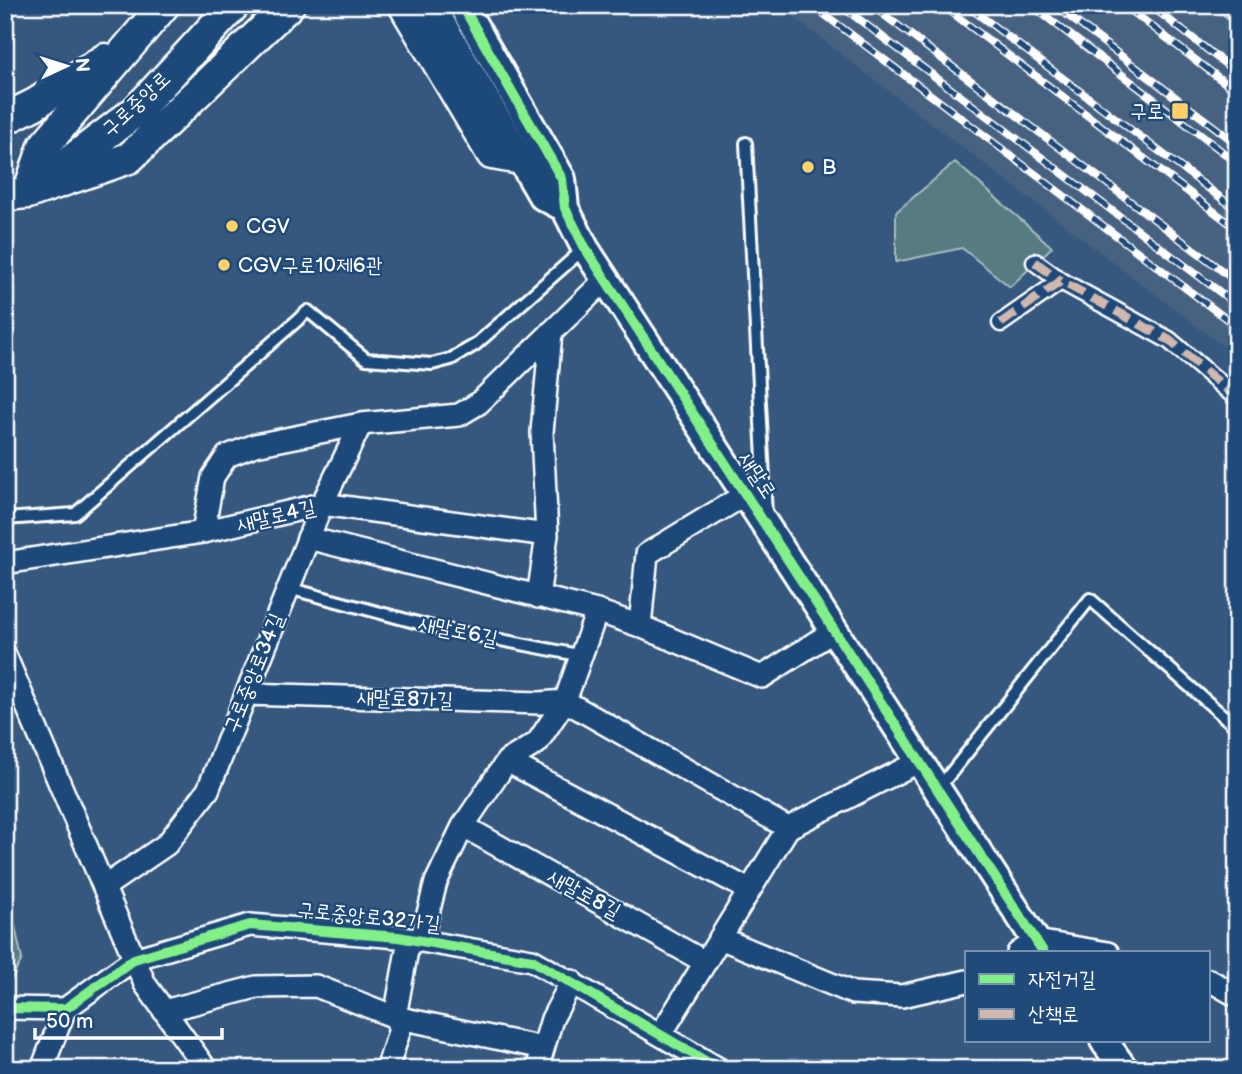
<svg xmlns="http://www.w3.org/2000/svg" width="1242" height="1074" viewBox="0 0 1242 1074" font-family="'Balsamiq Sans','Poor Story',sans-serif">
<rect width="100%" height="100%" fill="#36587e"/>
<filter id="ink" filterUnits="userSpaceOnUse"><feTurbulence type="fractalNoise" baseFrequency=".0143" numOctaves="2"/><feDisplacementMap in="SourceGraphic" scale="14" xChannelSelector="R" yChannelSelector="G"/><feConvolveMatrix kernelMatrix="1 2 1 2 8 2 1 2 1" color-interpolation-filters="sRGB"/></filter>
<g filter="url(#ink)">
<!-- built -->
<path fill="#466281" d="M779,5H1237V357L855,65Z"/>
<!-- green -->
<path fill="#567b81" stroke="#aabdc0" stroke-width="2" d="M955,162L1052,247L1010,287L962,248L896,262V212Z
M5,878L22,959L5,992Z"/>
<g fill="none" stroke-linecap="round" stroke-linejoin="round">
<defs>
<path id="service" d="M746,143L766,515
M5,519L75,514L308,311L366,359L432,364L451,359L475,345L585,248
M288,588L433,627L583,656
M938,789L1090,599L1237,728"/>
<path id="pedestrian" d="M1035,262L1061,281
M1001,323L1061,281L1169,340L1237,398"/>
<path id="minor" d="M203,532L213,477L227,456L255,445L361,424L459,415L479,403L605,280
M308,538L597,611L640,626L762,677L835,630
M5,563L203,532L322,504L547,535
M538,597L547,535L542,432L551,332
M640,626L647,554L746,494
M5,655L145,984L206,1069
M246,694L540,703L565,701L597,611
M507,761L749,890
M463,826L705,962
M104,887L167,844L208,790L322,504L361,424
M720,938L853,993L902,996L967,981
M421,941L436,882L463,826L507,761L537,743L565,701L788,828
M1018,953L1036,941L1108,953
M1209,980L1237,996
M5,1008L65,1009L134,959L250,925L398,937L532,960L719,1069
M164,1011L256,987L316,986L395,1017L543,1048
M661,1034L788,828L920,761
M42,1069L65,1009
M387,1069L400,1029L395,1017L409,939
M537,1069L552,1019L572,981"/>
<path id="tertiary" d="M431,5L542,196L565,208
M462,5L562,179L565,208L585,248L1044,953
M1104,1041L1124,1069"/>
<path id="secondary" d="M404,5L492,154L521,159
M5,119L35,104L105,59
M48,178L136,111L234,5
M28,193L44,146L164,5
M5,195L28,193L129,158L289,5"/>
</defs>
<!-- service casing -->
<use href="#service" stroke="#fff" stroke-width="16"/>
<!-- pedestrian casing -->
<use href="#pedestrian" stroke="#fff" stroke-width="21"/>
<!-- minor casing -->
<use href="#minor" stroke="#fff" stroke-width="26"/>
<!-- tertiary casing -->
<use href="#tertiary" stroke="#fff" stroke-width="32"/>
<!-- secondary casing -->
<use href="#secondary" stroke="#fff" stroke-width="35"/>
<!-- service -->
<use href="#service" stroke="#1f4a7a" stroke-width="10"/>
<!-- pedestrian -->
<use href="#pedestrian" stroke="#1f4a7a" stroke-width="16"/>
<!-- minor -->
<use href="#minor" stroke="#1f4a7a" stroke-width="21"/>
<!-- tertiary -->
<use href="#tertiary" stroke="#1f4a7a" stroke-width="26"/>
<!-- secondary -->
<use href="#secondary" stroke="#1f4a7a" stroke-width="30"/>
<defs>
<path id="rail" d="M812,5L1237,327
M840,5L1237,305
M871,5L1237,282
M942,5L1237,229
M966,5L1237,210
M1031,5L1237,163
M1054,5L1237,144
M1124,5L1237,92
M1150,5L1237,73
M1216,5L1237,21"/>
</defs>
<!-- rail casing -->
<use href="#rail" stroke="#fff" stroke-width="8"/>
<!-- rail -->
<use href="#rail" stroke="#1f4a7a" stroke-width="5" stroke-dasharray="16" stroke-linecap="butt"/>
<!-- quiet -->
<path stroke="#d1b7ad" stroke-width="9" stroke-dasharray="18 9" stroke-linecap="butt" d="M1035,262L1061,281
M1001,323L1061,281L1169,340L1237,398"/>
<defs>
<path id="cycleway" d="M462,5L562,179L565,208L585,248L1044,953
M5,1008L65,1009L134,959L250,925L398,937L532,960L719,1069"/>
</defs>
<!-- cycleway casing -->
<use href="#cycleway" stroke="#1f4a7a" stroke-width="15"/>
<!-- cycleway -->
<use href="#cycleway" stroke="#82f089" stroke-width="10"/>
</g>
</g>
<!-- markers -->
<g fill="#ffd166" stroke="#1f4a7a" stroke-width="2.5">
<rect x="1171" y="102" width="18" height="18" rx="3.5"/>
<circle cx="808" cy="167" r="7"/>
<circle cx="232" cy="226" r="7"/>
<circle cx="224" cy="265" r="7"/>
</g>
<g text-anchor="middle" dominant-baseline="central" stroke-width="5" stroke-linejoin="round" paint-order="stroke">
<!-- street labels -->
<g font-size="21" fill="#fff" stroke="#1f4a7a">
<text transform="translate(136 104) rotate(-43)">구로중앙로</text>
<text transform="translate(757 475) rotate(57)">새말로</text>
<text transform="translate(276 516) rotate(-13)">새말로4길</text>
<text transform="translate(458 631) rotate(12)">새말로6길</text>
<text transform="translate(254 673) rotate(-68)">구로중앙로34길</text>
<text transform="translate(405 699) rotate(2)">새말로8가길</text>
<text transform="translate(584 894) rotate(29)">새말로8길</text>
<text transform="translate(369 917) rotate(6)">구로중앙로32가길</text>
</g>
<!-- poi labels -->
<g font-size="21" fill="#fff" stroke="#1f4a7a" text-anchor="start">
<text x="1164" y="111" text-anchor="end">구로</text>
<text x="822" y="167">B</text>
<text x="246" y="226">CGV</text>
<text x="238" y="265">CGV구로10제6관</text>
</g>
</g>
<!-- margin -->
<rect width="1242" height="1074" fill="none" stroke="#1f4a7a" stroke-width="28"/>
<rect x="14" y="14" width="1214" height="1046" fill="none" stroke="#fff" stroke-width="2.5" filter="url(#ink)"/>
<!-- legend -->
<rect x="965" y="951" width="245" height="91" fill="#1f4a7a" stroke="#7992af" stroke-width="2"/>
<rect x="979" y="974" width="35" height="10" fill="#82f089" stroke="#7992af" stroke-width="2"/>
<text x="1028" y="986" font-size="21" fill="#ffffff">자전거길</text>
<rect x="979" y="1009" width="35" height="10" fill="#d1b7ad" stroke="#7992af" stroke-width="2"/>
<text x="1028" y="1021" font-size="21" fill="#ffffff">산책로</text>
<!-- north arrow -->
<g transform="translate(66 66) rotate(86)" stroke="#1f4a7a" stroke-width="5" paint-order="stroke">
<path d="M0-5L12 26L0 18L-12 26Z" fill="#ffffff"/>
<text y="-10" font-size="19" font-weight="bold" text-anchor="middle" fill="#ffffff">N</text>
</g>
<!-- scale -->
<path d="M35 1028v10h187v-10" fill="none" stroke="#ffffff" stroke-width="3.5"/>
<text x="46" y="1028" font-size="21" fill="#ffffff" stroke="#1f4a7a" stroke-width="5" paint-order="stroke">50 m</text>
</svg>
